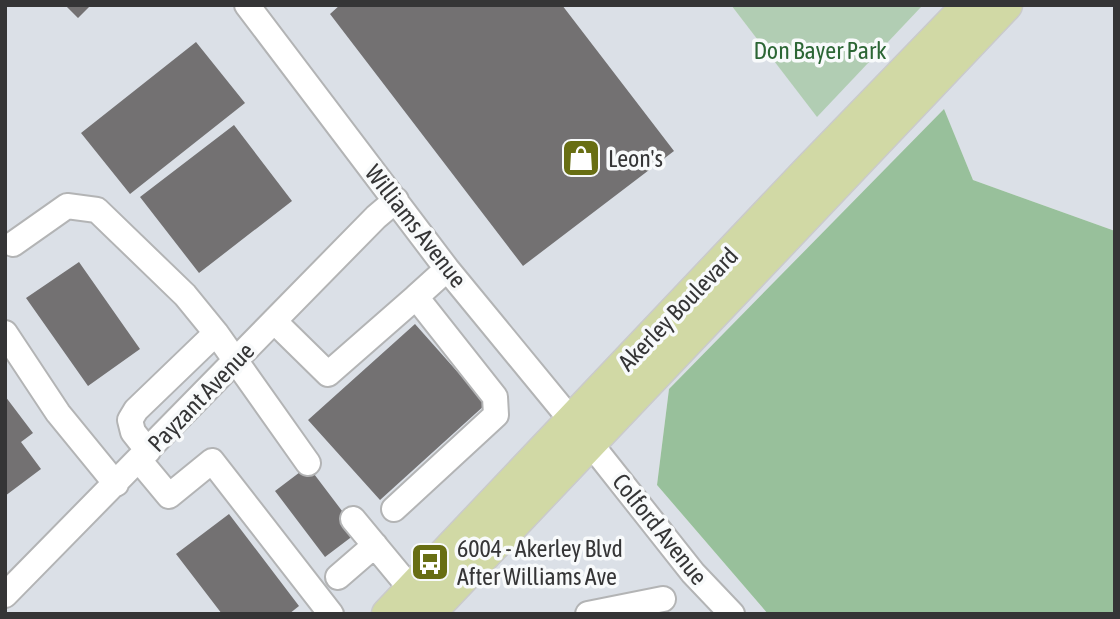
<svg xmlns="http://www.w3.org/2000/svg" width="1120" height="619" viewBox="0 0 1120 619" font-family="'Asap Condensed',sans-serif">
<rect width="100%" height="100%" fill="#ebecee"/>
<!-- built -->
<path fill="#dbe0e7" d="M5,5H731L817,116L923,5H1115V231L973,180L944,110L669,389L657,485L768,614H5Z"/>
<!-- green -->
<path fill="#b1cdb3" d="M731,5H923L817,117Z"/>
<!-- forest -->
<path fill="#98c09b" d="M944,109L973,180L1115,231V614H768L657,485L669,389Z"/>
<!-- building -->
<path fill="#737172" d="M65,5H91L78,18Z
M340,5H562L674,151L523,266L330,14Z
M196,42L245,103L130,194L81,133Z
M234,125L292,201L199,273L140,197Z
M79,262L140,349L88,386L26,298Z
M415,324L486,404L380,500L308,420Z
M5,396L33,433L21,442L41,469L5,496Z
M308,466L358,532L325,557L275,491Z
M229,514L299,606L289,614H222L176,554Z"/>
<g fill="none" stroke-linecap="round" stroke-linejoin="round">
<defs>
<path id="minor" d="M247,5L447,269L590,443L693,573L732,614
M13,244L67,206L97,210L185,295L216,333L308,463
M274,321L328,374L416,297
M5,333L58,413L116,484
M148,451L133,432L130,420L136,410L216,333
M139,460L169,496L212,461L331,614
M394,509L496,415L495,397L416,297L447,269
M353,519L411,589
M338,577L375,545
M5,595L376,217L396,200
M588,614L663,599"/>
<path id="major" d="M388,614L810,169L969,5
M428,614L1006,5"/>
</defs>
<!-- minor casing -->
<use href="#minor" stroke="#b3b4b5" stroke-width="28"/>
<!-- major casing -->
<use href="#major" stroke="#cacacb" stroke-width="35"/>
<!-- minor -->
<use href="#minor" stroke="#fff" stroke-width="24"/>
<!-- major -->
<use href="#major" stroke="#d1d9a5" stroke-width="32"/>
</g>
<!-- icons -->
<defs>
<symbol id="shop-square" viewBox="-11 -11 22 22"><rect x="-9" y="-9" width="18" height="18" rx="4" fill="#686e13" stroke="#f8fafb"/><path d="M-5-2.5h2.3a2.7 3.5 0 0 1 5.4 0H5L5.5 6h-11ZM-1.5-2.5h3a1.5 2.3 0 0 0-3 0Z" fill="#fff"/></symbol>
<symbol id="bus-square" viewBox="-11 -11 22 22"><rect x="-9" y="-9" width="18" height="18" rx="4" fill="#686e13" stroke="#f8fafb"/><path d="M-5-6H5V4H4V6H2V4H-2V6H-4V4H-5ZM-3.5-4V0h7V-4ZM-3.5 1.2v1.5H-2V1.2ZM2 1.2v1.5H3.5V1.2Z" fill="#fff"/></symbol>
</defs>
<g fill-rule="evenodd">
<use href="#shop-square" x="559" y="136" width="44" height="44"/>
<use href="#bus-square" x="408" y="540" width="44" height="44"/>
</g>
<g text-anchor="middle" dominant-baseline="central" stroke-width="7" stroke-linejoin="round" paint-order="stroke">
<!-- park labels -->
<g font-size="24" fill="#2c6635" stroke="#f8fafb">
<text x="820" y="50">Don Bayer Park</text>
</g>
<!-- poi labels -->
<g font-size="24" fill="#353536" stroke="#f8fafb" text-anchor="start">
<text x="608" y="158">Leon's</text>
<text x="457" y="548">6004 - Akerley Blvd<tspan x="457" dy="28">After Williams Ave</tspan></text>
</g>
<!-- street labels -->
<g font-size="24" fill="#353536" stroke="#f8fafb">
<text transform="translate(416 226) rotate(52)">Williams Avenue</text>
<text transform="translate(678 309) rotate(-46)">Akerley Boulevard</text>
<text transform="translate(201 397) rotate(-46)">Payzant Avenue</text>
<text transform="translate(660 529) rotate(51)">Colford Avenue</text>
</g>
</g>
<!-- border -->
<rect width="1120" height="619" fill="none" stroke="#353536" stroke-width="14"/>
</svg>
